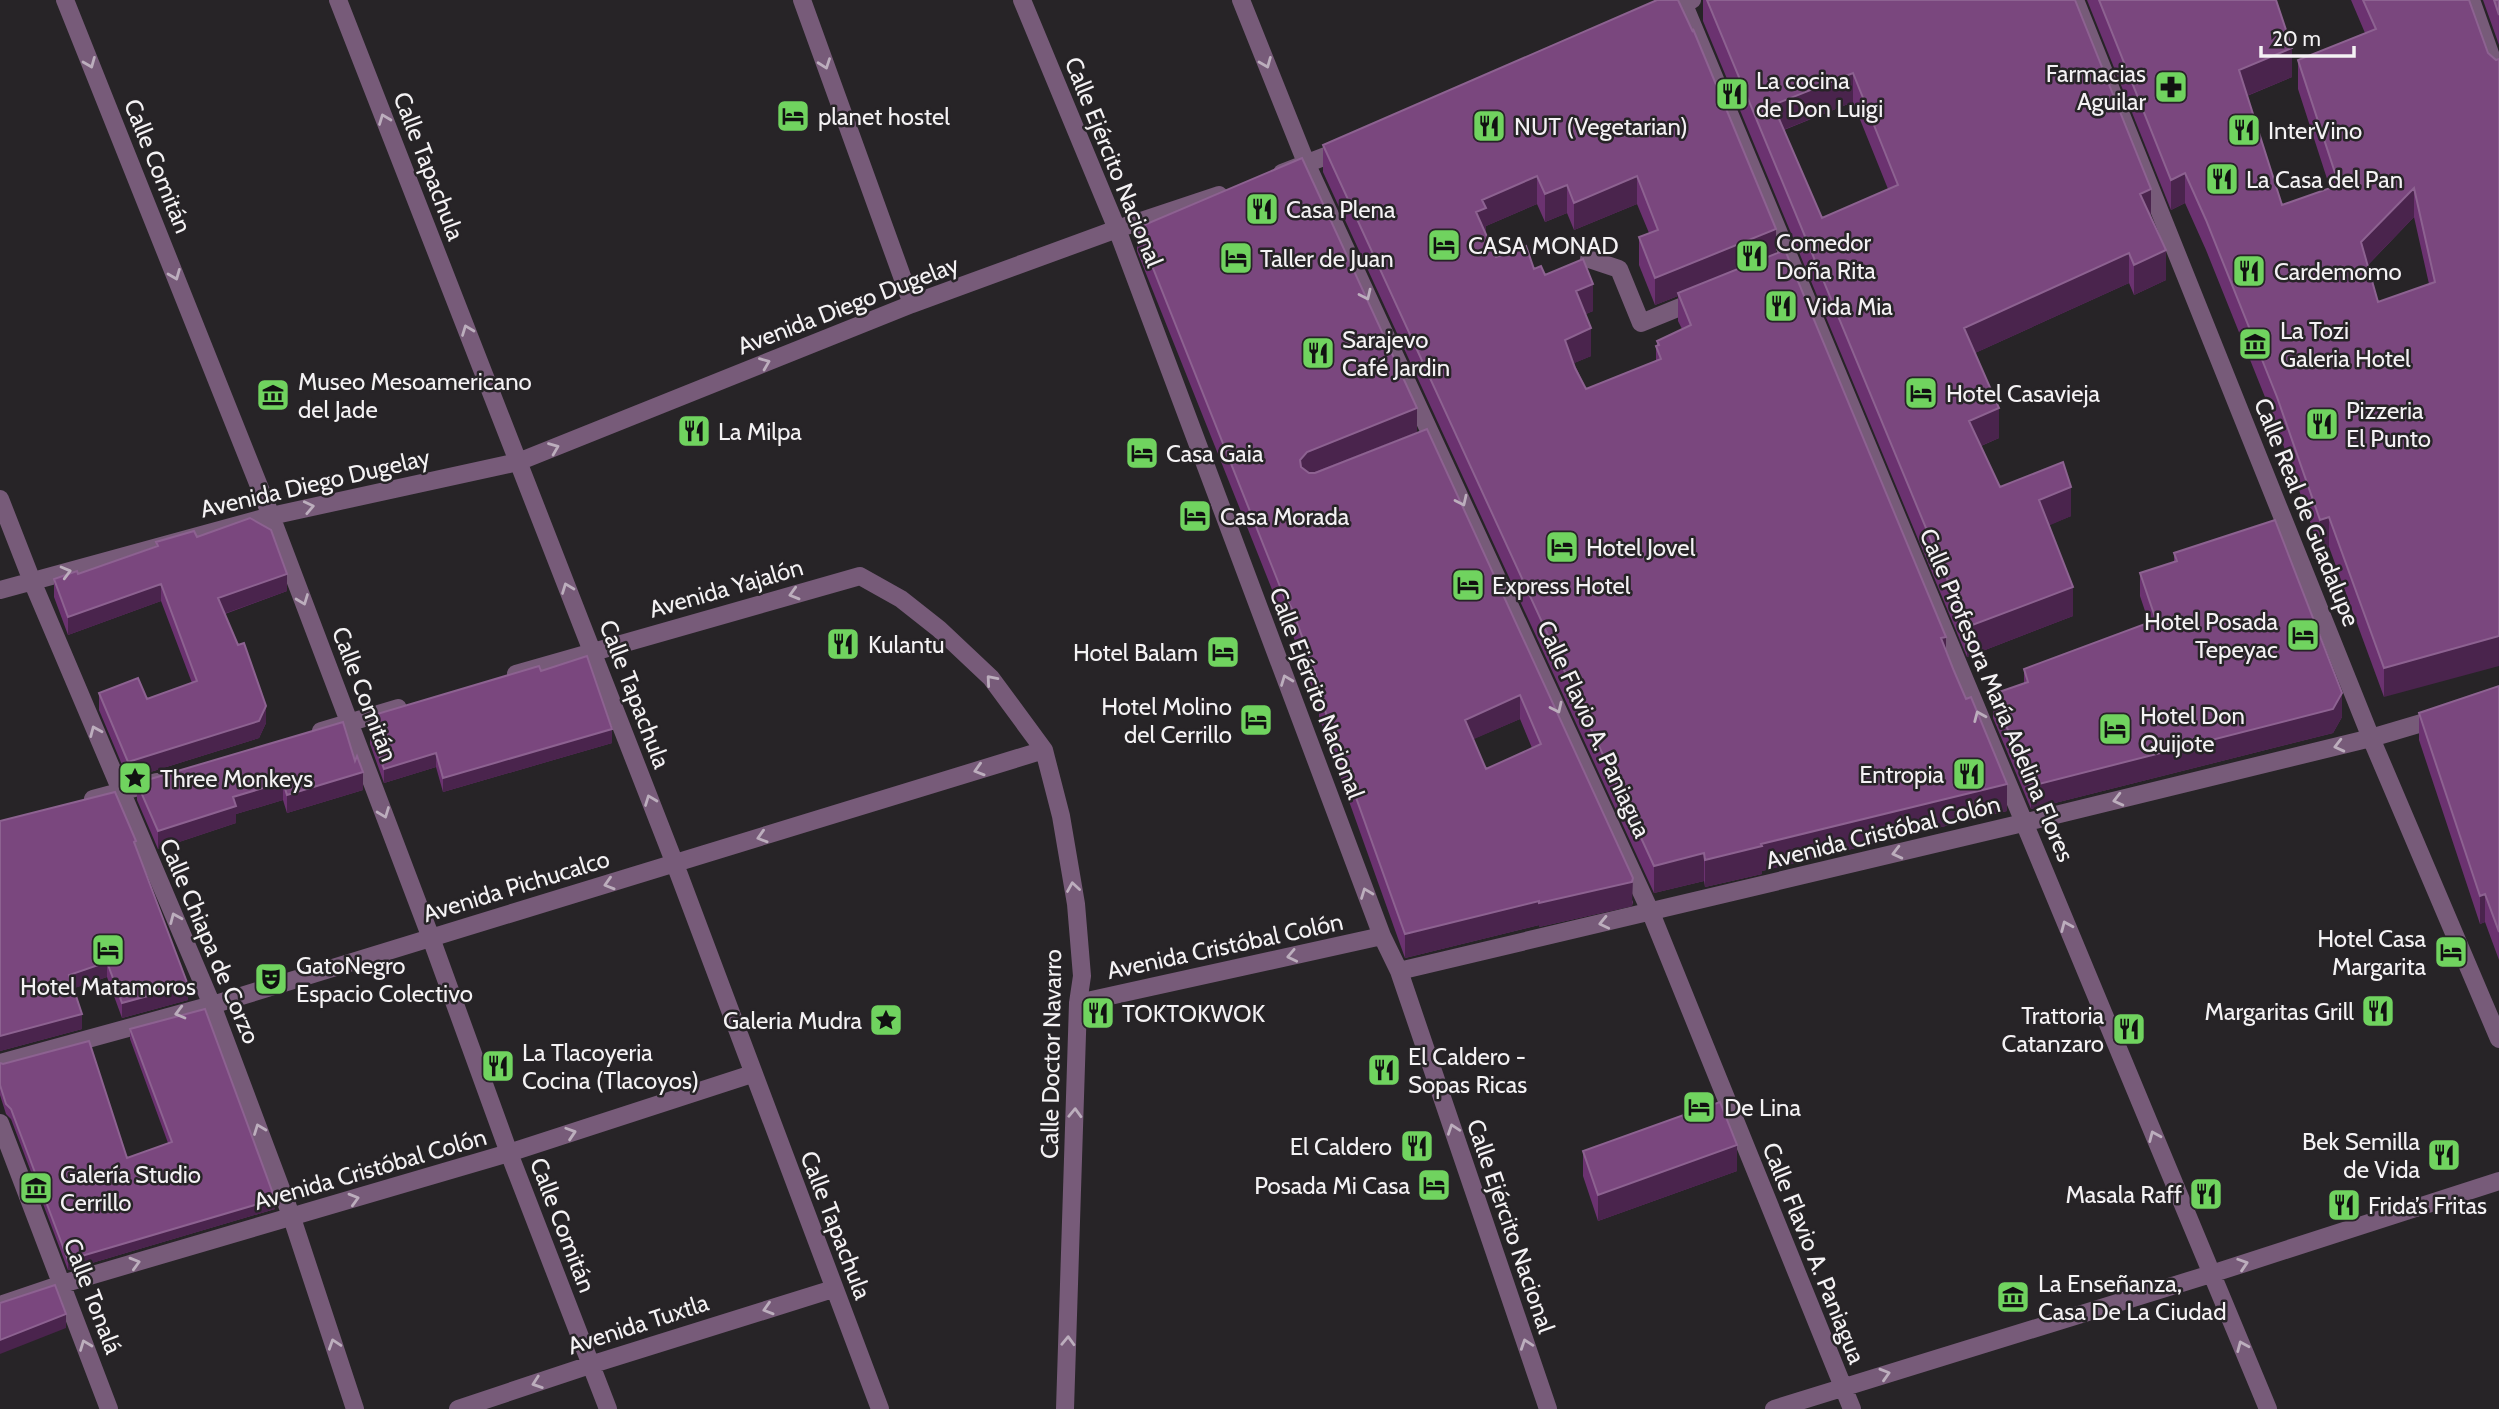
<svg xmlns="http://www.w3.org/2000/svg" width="2499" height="1409" viewBox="0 0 2499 1409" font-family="Cabin,sans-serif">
<rect width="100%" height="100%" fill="#272427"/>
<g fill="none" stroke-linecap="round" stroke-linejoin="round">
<!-- minor -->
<path stroke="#775b79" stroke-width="18" d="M65,0L271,516L431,938L509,1153L608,1409
M338,0L675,864L880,1409
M802,0L912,304
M1022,0L1117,229L1382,936L1399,971L1548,1409
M1241,0L1307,165L1651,913L1852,1409
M1682,0L2268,1409
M2075,0L2371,738L2499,1039
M2471,0L2499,79
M1659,13L1692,0
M1282,173L1344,149
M1589,259L1619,269L1641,323L1700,299
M0,499L32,581L212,1005L292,1218L355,1409
M0,590L271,516L518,462L912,304L1117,229L1219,195
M516,674L860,576L901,599L939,629L991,678L1044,750L1061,816L1076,904L1082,976L1078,1003L1065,1409
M321,731L398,708
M93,799L157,782
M1399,971L2023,823L2371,738L2442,717
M1078,1003L1382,936
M0,1063L212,1005L1044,750
M0,1123L109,1409
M0,1305L62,1284L509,1153L752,1074
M458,1409L590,1365L833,1289
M1774,1409L2211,1274L2499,1181"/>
</g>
<!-- wall -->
<path fill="#6b3270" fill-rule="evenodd" d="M1657,0L1776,254L1946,650L2007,811L1762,871V874L1705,887L1704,881L1654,893L1323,172V145ZM1537,204L1545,222L1567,213L1574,230L1637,204L1649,233L1639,237V265L1655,305L1678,296V321L1682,329L1657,341V346H1656V362L1586,389L1574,363L1591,356L1586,314L1593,311L1545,275L1534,269L1496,257L1486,234V226Z
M1703,0H2075L2151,216L2166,280L2134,295L2129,283L1975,353L1999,438L1981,446L2000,487L2071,516L2049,525L2073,616L1967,657L1703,21ZM1853,102L1888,189L1822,218L1784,130Z
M2087,0H2276L2292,77L2247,96L2282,205L2330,188L2298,89V60L2365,33L2351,0H2469L2384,697L2329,547L2320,550L2277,427L2206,250L2185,203L2171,210ZM2414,217L2429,284L2378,302L2368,265Z
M2483,0H2499V45Z
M1137,228L1417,432L1313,473L1427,429L1633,902L1632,906L1539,927V925L1405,958L1330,748L1319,717V707L1292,633L1286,622H1285L1137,251ZM1520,719L1532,748L1486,769L1473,739Z
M197,537L287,591L225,614L266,723L259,738L128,779L99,710V693L147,699L192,683L161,601L68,635L54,597V579L78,574L156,546V542Z
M2174,553L2342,717L2333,733L2031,809L1993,718V694L2024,684V669L2149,623L2140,596V573L2174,562Z
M541,671L612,743L443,792L436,767L384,783L370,744V730Z
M2499,686V960L2485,922L2480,924L2419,740V713Z
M343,722L363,790L287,813L283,800L236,814V823L158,849L137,800V783Z
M0,821L136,848L188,1000L122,1018L107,977L74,988L82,1029L0,1051Z
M130,1029L275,1209L68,1270L11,1119L6,1114L0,1095V1063L127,1158L168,1143L130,1039Z
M1583,1151L1737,1171L1598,1221L1583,1176Z"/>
<!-- shaded-wall -->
<path fill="#4a244d" d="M2292,48V77L2239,99V70Z
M1853,73V102L1773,134V105Z
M2185,173V203L2171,210V180Z
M1537,176V204L1486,226V235L1476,212L1482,200Z
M1637,176V204L1574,230V203Z
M1567,185V213L1545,222V194Z
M2414,188V217L2361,272V242Z
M2151,189V219L2140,194Z
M1776,229V257L1678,293V296L1655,305V278Z
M2166,250V280L2134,295V265Z
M2129,253V283L1964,358V328Z
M1593,284V311L1576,318V291Z
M1591,328V356L1565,367V340Z
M1417,408V432L1307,475L1300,484V460L1307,452Z
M1999,408V438L1969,451V421Z
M2071,487V516L2039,530V500Z
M2329,517V547L2320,550V520Z
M287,574V591L218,616V598Z
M161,584V601L68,635V617Z
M2073,587V616L1967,657V627Z
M1286,598V622H1285V599Z
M2499,636V666L2384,697V668Z
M1946,637V664L1941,638Z
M2342,693V717L2333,733L2031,809V786Z
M1520,695V719L1465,743V720Z
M266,706V723L259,738L128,779V762Z
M612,729V743L443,792V778Z
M436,753V767L384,783V769Z
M363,772V790L287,813V795Z
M283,782V800L236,814V823L158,849V831L233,797Z
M2007,784V811L1762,871V874L1705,887V860L1761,844Z
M1704,853V881L1654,893V866Z
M1633,878L1632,906L1539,927V903Z
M2485,894V922L2480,924V896Z
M1539,901V925L1405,958V934Z
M107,962V977L69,990V975Z
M188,985V1000L122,1018V1003Z
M82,1014V1029L0,1051V1036Z
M1737,1145V1171L1598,1221V1195Z
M275,1199V1209L68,1270V1260Z
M66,1314V1328L0,1354V1340Z"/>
<!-- building -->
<path fill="#7a477e" stroke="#8d6291" stroke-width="2" fill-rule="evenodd" d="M1657,0H1678L1693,32V29L1776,229L1655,278L1639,237L1658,230L1637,176L1574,203L1567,185L1545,194L1537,176L1482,200L1486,208L1476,212L1496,257L1526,246L1534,269L1541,266L1545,275L1583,259L1593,284L1576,291L1591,328L1565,340L1575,368L1586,389L1661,359L1656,346L1659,345L1657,341L1691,325L1678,293L1785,250L1946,637L1941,638L1954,671L1966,699L1971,697L2007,784L1761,844L1762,846L1705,860L1704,853L1654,866L1323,145Z
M1707,0H2075L2151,189L2140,194L2166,250L2134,265L2129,253L1964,328L1999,408L1969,421L2000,487L2063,462L2071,487L2039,500L2073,587L1967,627ZM1853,73L1898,185L1822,218L1773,105Z
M2099,0H2276L2292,48L2239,70L2282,205L2339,185L2298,60L2376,29L2363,0H2469L2488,53L2496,60L2499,59V636L2384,668L2329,517L2320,520L2277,397L2206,220L2185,173L2171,180ZM2414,188L2435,282L2378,302L2361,242Z
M2494,0H2499V15Z
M1302,158L1417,408L1307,452L1300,460L1301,467L1309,473H1315L1427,429L1633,878L1632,882L1539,903V901L1405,934L1330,725L1319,693L1322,692L1292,609L1286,598L1285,599L1137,228ZM1520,695L1541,744L1486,769L1465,720Z
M250,518L271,530L287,574L218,598L238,645L244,643L266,706L259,721L128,762L99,693L138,678L147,699L197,681L161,584L68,617L54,579L77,571L78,574L158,546L156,542L194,531L197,537Z
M2275,520L2342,693L2333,709L2031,786L1993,694L2028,682L2024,669L2156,620L2140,573L2177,561L2174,553Z
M587,656L612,729L443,778L436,753L384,769L370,730L377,714L539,666L541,671Z
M2499,686V932L2485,894L2480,896L2419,713Z
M343,722L355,761L357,756L363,772L287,795L283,782L233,797L236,806L158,831L137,783Z
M115,792L136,841L134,842L188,985L122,1003L107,962L69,975L82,1014L0,1036V821Z
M205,1009L275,1199L68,1260L11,1109L6,1104L0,1085V1063L3,1064L89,1041L127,1158L172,1142L130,1029Z
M1720,1102L1737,1145L1598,1195L1583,1151Z
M55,1285L66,1314L0,1340V1303Z"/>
<!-- one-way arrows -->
<defs><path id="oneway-chevron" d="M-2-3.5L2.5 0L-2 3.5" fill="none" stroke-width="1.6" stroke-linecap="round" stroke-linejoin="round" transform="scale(1.75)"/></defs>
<g stroke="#bcaebd">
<use href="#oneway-chevron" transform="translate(90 63) rotate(68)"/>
<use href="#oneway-chevron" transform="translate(1266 63) rotate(68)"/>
<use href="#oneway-chevron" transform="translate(825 64) rotate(70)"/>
<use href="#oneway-chevron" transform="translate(384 119) rotate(-111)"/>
<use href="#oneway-chevron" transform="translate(175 275) rotate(68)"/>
<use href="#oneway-chevron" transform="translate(1366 295) rotate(65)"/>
<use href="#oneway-chevron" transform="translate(467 330) rotate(-111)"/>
<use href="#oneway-chevron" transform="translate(765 363) rotate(-22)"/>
<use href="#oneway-chevron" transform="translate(554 448) rotate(-22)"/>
<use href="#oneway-chevron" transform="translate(1462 501) rotate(65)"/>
<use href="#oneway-chevron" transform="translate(309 507) rotate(-12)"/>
<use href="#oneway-chevron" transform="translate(66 572) rotate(-15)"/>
<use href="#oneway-chevron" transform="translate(567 588) rotate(-111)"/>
<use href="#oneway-chevron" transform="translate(794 594) rotate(164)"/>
<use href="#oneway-chevron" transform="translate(303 600) rotate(69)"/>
<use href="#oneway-chevron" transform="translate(991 680) rotate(-131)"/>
<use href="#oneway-chevron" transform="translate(1286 680) rotate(-111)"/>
<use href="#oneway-chevron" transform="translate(1557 708) rotate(65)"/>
<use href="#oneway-chevron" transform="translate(1979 716) rotate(-113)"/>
<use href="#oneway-chevron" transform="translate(95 731) rotate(-113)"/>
<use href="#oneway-chevron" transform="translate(2339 746) rotate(166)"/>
<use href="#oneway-chevron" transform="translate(979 770) rotate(163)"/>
<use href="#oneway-chevron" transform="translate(650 800) rotate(-111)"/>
<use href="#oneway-chevron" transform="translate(2118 800) rotate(166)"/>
<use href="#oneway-chevron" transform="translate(384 813) rotate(69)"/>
<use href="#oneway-chevron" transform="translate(762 837) rotate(163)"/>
<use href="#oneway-chevron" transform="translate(1897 853) rotate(166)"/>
<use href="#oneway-chevron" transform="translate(609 884) rotate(163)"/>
<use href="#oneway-chevron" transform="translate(1073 887) rotate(-99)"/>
<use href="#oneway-chevron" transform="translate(1366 893) rotate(-111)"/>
<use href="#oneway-chevron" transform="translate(175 918) rotate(-113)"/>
<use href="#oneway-chevron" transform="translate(1604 923) rotate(167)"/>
<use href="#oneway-chevron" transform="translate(2066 926) rotate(-113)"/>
<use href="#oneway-chevron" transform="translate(1292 956) rotate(168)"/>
<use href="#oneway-chevron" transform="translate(180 1013) rotate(165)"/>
<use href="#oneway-chevron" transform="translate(1075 1113) rotate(-88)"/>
<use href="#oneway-chevron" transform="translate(259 1129) rotate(-111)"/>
<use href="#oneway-chevron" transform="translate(1453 1129) rotate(-109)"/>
<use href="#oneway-chevron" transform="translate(571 1133) rotate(-18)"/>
<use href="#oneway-chevron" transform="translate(2154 1136) rotate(-113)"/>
<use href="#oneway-chevron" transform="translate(354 1199) rotate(-16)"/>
<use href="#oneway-chevron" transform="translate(135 1263) rotate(-16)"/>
<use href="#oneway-chevron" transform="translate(2243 1264) rotate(-18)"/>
<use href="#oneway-chevron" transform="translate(768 1309) rotate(163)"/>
<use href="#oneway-chevron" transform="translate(1068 1341) rotate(-88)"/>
<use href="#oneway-chevron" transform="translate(334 1344) rotate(-108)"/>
<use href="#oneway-chevron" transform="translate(1526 1344) rotate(-109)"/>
<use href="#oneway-chevron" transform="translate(85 1345) rotate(-111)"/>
<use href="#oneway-chevron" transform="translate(2242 1346) rotate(-113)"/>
<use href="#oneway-chevron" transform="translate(1885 1374) rotate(-17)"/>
<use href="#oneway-chevron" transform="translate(537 1383) rotate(161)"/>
</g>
<!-- icons -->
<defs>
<symbol id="pharmacy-square" viewBox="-11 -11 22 22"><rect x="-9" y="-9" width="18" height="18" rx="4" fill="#70d35f" stroke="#272427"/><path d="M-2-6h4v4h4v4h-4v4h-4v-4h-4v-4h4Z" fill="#111"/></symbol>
<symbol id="restaurant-square" viewBox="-11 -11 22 22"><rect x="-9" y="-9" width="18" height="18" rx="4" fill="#70d35f" stroke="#272427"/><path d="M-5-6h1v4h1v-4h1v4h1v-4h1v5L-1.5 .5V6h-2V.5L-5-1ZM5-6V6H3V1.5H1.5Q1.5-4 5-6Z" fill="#111"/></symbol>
<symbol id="hotel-square" viewBox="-11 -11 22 22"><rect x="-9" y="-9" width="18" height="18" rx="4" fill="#70d35f" stroke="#272427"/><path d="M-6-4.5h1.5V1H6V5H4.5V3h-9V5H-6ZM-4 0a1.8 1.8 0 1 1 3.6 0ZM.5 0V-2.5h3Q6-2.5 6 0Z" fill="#111"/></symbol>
<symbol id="museum-square" viewBox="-11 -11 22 22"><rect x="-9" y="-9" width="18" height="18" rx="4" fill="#70d35f" stroke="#272427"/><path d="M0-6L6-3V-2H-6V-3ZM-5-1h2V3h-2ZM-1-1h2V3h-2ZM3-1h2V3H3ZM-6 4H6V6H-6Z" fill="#111"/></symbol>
<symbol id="sight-square" viewBox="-11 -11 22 22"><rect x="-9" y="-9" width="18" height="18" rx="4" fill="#70d35f" stroke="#272427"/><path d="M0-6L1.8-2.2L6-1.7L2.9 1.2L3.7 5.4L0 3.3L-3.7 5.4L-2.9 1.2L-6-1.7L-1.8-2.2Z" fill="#111"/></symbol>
<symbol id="theatre-square" viewBox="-11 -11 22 22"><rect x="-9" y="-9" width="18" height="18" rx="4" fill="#70d35f" stroke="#272427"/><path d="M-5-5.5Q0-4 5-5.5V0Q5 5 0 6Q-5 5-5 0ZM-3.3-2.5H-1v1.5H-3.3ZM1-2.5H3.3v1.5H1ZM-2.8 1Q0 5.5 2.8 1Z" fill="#111"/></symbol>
</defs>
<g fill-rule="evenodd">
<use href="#pharmacy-square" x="2152" y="68" width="38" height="38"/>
<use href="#restaurant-square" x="1713" y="75" width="38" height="38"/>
<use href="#hotel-square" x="774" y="97" width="38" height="38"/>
<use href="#restaurant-square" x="1470" y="107" width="38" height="38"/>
<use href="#restaurant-square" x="2225" y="111" width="38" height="38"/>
<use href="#restaurant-square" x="2203" y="160" width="38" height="38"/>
<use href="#restaurant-square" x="1243" y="190" width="38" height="38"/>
<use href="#hotel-square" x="1425" y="226" width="38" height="38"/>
<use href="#restaurant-square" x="1733" y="237" width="38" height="38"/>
<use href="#hotel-square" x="1217" y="239" width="38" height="38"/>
<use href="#restaurant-square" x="2230" y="252" width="38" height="38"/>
<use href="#restaurant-square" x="1762" y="287" width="38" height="38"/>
<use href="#museum-square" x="2236" y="325" width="38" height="38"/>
<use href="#restaurant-square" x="1299" y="334" width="38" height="38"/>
<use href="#hotel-square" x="1902" y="374" width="38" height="38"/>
<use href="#museum-square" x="254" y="376" width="38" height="38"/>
<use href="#restaurant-square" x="2303" y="405" width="38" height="38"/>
<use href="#restaurant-square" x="675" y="412" width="38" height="38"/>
<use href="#hotel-square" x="1123" y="434" width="38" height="38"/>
<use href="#hotel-square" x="1176" y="497" width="38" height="38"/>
<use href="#hotel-square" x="1543" y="528" width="38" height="38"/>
<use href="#hotel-square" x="1449" y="566" width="38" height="38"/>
<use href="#hotel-square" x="2284" y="616" width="38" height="38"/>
<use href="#restaurant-square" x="824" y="625" width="38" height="38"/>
<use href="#hotel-square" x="1204" y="633" width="38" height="38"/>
<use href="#hotel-square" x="1237" y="701" width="38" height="38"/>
<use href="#hotel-square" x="2096" y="710" width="38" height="38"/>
<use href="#restaurant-square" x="1950" y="755" width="38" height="38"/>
<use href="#sight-square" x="116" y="759" width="38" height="38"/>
<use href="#hotel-square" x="89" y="931" width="38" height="38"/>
<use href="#hotel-square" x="2432" y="933" width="38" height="38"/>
<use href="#theatre-square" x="252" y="960" width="38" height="38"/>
<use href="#restaurant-square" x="2359" y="992" width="38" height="38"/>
<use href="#restaurant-square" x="1079" y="994" width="38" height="38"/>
<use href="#sight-square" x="867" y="1001" width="38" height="38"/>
<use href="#restaurant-square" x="2110" y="1010" width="38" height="38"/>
<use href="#restaurant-square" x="479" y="1047" width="38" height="38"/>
<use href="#restaurant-square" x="1365" y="1051" width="38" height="38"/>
<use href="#hotel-square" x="1680" y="1088" width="38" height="38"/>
<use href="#restaurant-square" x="1398" y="1127" width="38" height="38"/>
<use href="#restaurant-square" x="2425" y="1136" width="38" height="38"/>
<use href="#hotel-square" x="1415" y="1166" width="38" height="38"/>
<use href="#museum-square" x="17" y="1169" width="38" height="38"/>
<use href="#restaurant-square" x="2187" y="1175" width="38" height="38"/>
<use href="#restaurant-square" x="2325" y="1186" width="38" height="38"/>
<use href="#museum-square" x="1994" y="1278" width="38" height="38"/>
</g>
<g text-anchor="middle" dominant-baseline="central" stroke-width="5" stroke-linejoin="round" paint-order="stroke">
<!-- poi labels -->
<g font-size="24" fill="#f4f2f4" stroke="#272427" text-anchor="start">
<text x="2146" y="73" text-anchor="end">Farmacias<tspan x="2146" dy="28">Aguilar</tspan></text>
<text x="1756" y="80">La cocina<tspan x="1756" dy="28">de Don Luigi</tspan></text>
<text x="818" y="116">planet hostel</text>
<text x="1514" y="126">NUT (Vegetarian)</text>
<text x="2268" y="130">InterVino</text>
<text x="2246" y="179">La Casa del Pan</text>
<text x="1286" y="209">Casa Plena</text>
<text x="1776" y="242">Comedor<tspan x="1776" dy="28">Doña Rita</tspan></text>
<text x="1468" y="245">CASA MONAD</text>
<text x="1260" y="258">Taller de Juan</text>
<text x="2274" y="271">Cardemomo</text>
<text x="1806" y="306">Vida Mia</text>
<text x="2280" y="330">La Tozi<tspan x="2280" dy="28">Galeria Hotel</tspan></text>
<text x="1342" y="339">Sarajevo<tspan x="1342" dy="28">Café Jardin</tspan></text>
<text x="298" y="381">Museo Mesoamericano<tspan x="298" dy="28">del Jade</tspan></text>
<text x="1946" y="393">Hotel Casavieja</text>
<text x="2346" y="410">Pizzeria<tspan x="2346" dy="28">El Punto</tspan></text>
<text x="718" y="431">La Milpa</text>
<text x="1166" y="453">Casa Gaia</text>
<text x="1220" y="516">Casa Morada</text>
<text x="1586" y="547">Hotel Jovel</text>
<text x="1492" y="585">Express Hotel</text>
<text x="2278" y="621" text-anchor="end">Hotel Posada<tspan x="2278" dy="28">Tepeyac</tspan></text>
<text x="868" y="644">Kulantu</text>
<text x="1198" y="652" text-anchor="end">Hotel Balam</text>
<text x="1232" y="706" text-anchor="end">Hotel Molino<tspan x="1232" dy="28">del Cerrillo</tspan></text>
<text x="2140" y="715">Hotel Don<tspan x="2140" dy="28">Quijote</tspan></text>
<text x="1944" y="774" text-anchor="end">Entropia</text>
<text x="160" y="778">Three Monkeys</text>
<text x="2426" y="938" text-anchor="end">Hotel Casa<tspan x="2426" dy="28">Margarita</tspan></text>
<text x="296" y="965">GatoNegro<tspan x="296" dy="28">Espacio Colectivo</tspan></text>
<text x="108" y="986" text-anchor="middle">Hotel Matamoros</text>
<text x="2354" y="1011" text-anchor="end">Margaritas Grill</text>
<text x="1122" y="1013">TOKTOKWOK</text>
<text x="2104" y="1015" text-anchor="end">Trattoria<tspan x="2104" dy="28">Catanzaro</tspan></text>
<text x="862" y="1020" text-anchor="end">Galeria Mudra</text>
<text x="522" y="1052">La Tlacoyeria<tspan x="522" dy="28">Cocina (Tlacoyos)</tspan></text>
<text x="1408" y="1056">El Caldero -<tspan x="1408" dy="28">Sopas Ricas</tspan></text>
<text x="1724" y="1107">De Lina</text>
<text x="2420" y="1141" text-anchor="end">Bek Semilla<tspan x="2420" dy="28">de Vida</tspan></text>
<text x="1392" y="1146" text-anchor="end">El Caldero</text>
<text x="60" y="1174">Galería Studio<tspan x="60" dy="28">Cerrillo</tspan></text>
<text x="1410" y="1185" text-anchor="end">Posada Mi Casa</text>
<text x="2182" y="1194" text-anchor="end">Masala Raff</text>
<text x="2368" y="1205">Frida’s Fritas</text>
<text x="2038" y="1283">La Enseñanza,<tspan x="2038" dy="28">Casa De La Ciudad</tspan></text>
</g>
<!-- street labels -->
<g font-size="24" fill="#f4f2f4" stroke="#272427">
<text transform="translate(1114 162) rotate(68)">Calle Ejército Nacional</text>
<text transform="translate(158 166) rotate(68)">Calle Comitán</text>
<text transform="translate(429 166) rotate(69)">Calle Tapachula</text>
<text transform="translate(848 305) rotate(-21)">Avenida Diego Dugelay</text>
<text transform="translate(315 483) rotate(-13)">Avenida Diego Dugelay</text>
<text transform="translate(2307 512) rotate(68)">Calle Real de Guadalupe</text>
<text transform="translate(726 588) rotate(-16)">Avenida Yajalón</text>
<text transform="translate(1317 693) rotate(69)">Calle Ejército Nacional</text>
<text transform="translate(365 694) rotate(69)">Calle Comitán</text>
<text transform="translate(635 694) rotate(69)">Calle Tapachula</text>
<text transform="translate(1997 695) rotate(67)">Calle Profesora María Adelina Flores</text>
<text transform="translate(1594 729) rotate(65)">Calle Flavio A. Paniagua</text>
<text transform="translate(1883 832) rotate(-14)">Avenida Cristóbal Colón</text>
<text transform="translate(516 886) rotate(-17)">Avenida Pichucalco</text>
<text transform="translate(210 941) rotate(67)">Calle Chiapa de Corzo</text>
<text transform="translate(1225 946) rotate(-12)">Avenida Cristóbal Colón</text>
<text transform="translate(1051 1054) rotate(-89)">Calle Doctor Navarro</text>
<text transform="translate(370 1169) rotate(-16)">Avenida Cristóbal Colón</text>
<text transform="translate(563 1225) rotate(69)">Calle Comitán</text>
<text transform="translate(836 1225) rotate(69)">Calle Tapachula</text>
<text transform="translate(1511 1226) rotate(71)">Calle Ejército Nacional</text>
<text transform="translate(1814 1253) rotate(68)">Calle Flavio A. Paniagua</text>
<text transform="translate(93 1296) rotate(69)">Calle Tonalá</text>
<text transform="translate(638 1324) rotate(-18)">Avenida Tuxtla</text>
</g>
</g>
<!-- scale -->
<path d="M2261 46v10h93v-10" fill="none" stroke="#f4f2f4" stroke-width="3.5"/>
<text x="2272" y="46" font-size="21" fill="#f4f2f4" stroke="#272427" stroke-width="5" paint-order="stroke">20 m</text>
</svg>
